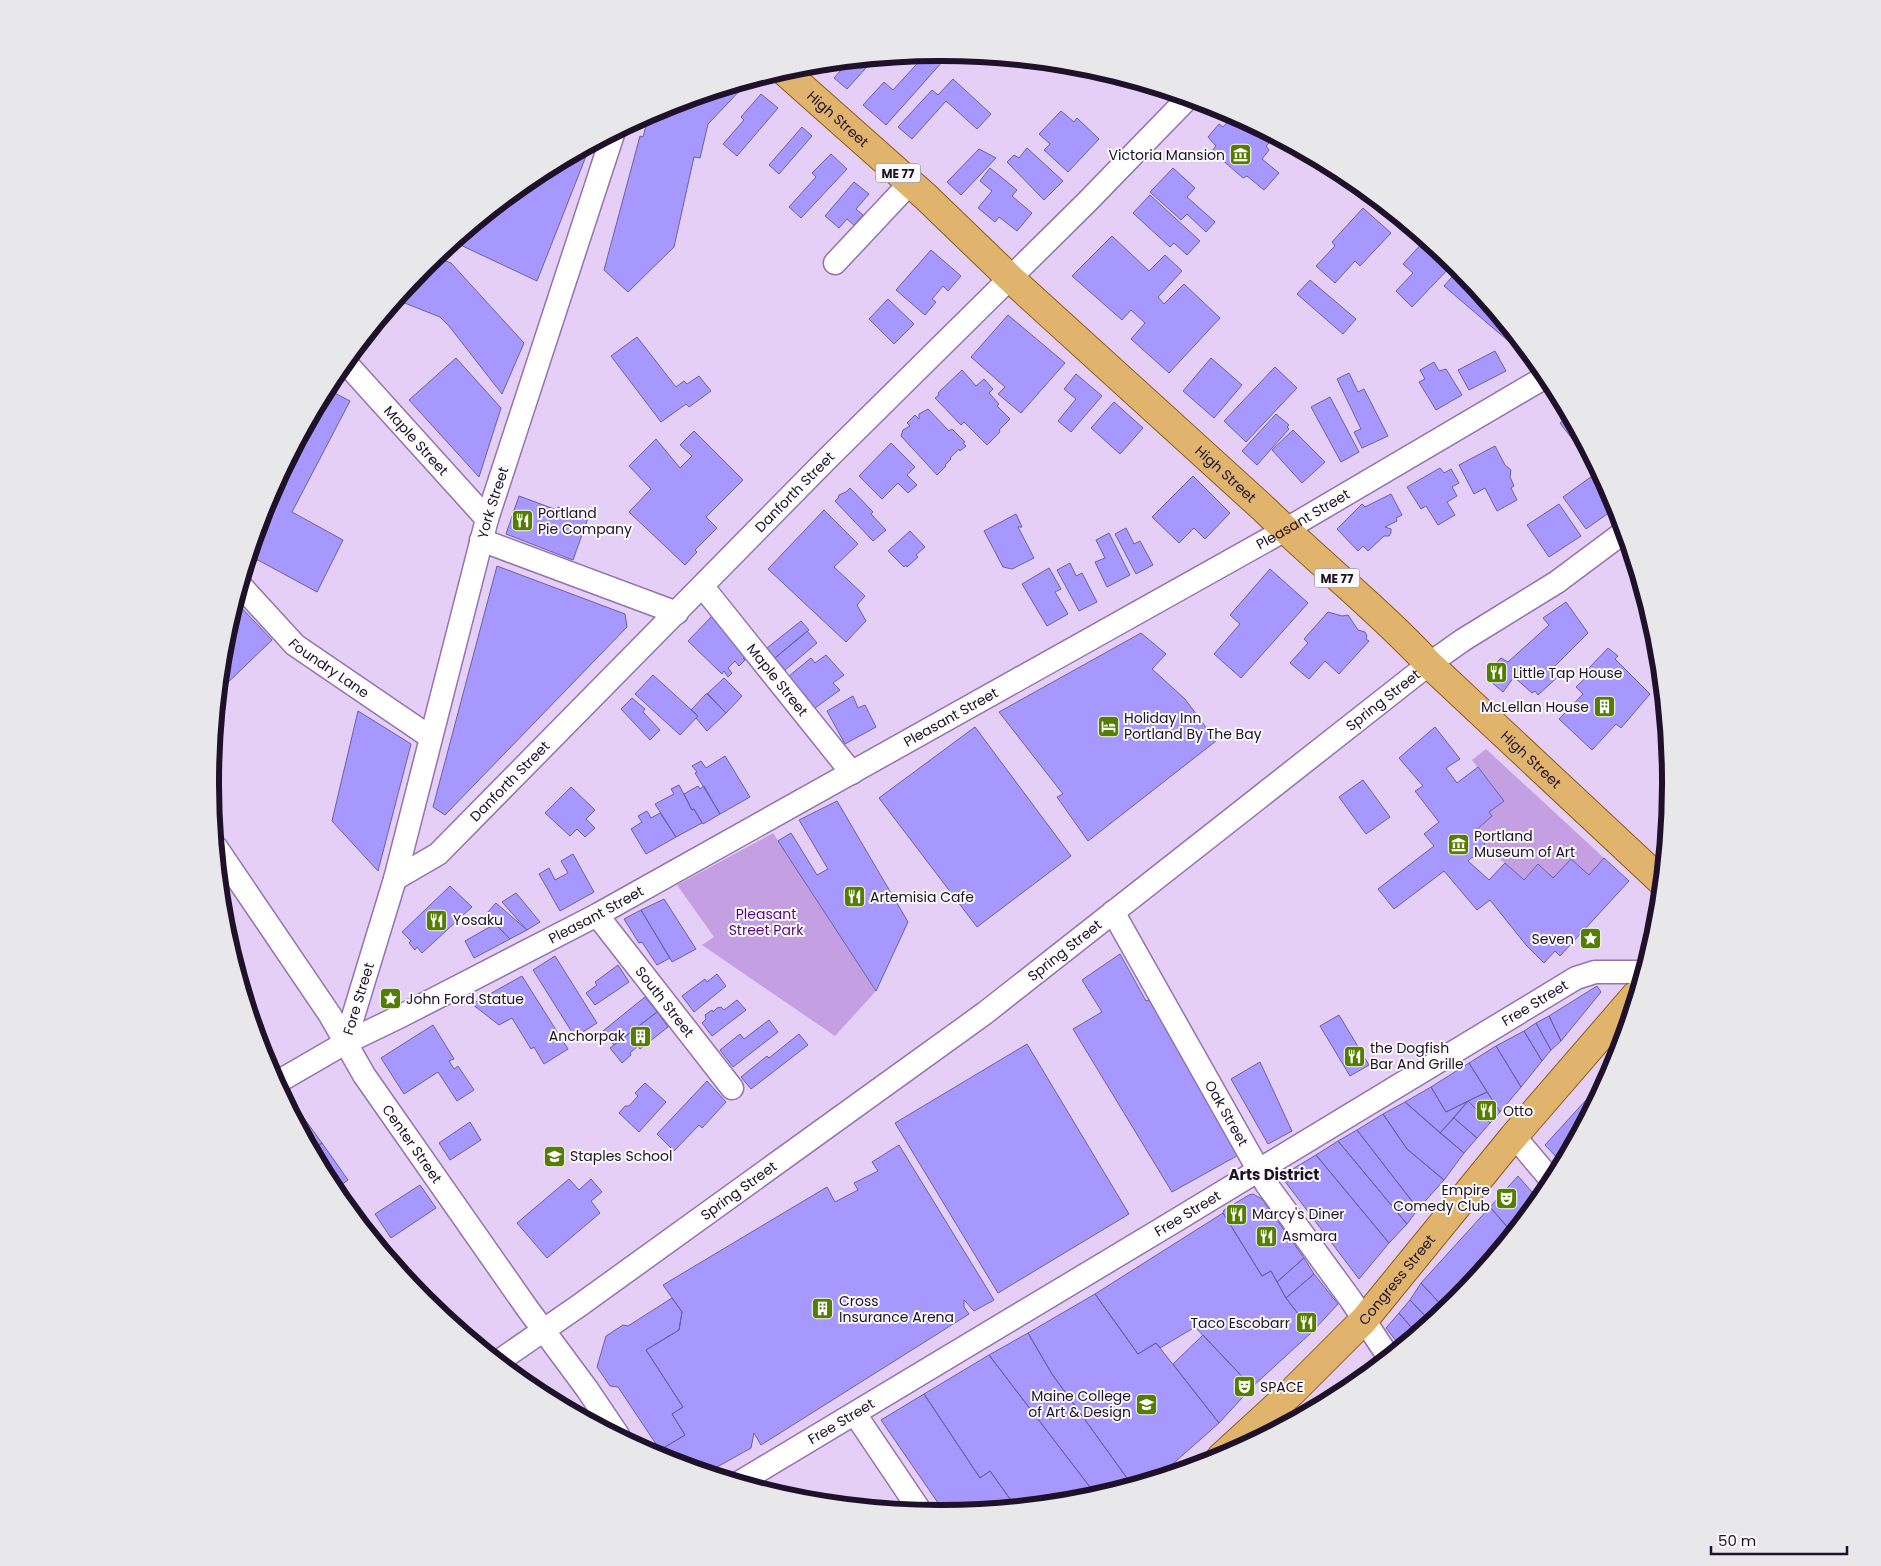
<svg xmlns="http://www.w3.org/2000/svg" width="1881" height="1566" viewBox="0 0 1881 1566" font-family="Poppins,sans-serif">
<rect width="100%" height="100%" fill="#e5cff7"/>
<!-- green -->
<path fill="#c4a0e3" d="M1486,749L1604,858L1589,875L1553,878L1538,864L1524,880L1485,846L1483,837L1474,832L1492,816L1489,812L1504,801L1472,760Z
M773,833L876,991L835,1036L702,945L714,937L677,885Z"/>
<!-- building -->
<path fill="#a798ff" stroke="#6a61a0" d="M934,53L943,61L886,125L863,105L884,82L893,90L926,54Z
M874,59L847,89L834,78L849,61Z
M835,63L827,73L817,65Z
M953,79L991,114L977,129L946,101L912,139L898,127L932,90L938,95Z
M749,81L708,124L700,158L694,157L674,247L628,292L604,270L640,136L643,137L649,115L661,108Z
M761,94L778,108L737,156L723,144L744,120L741,117Z
M1061,111L1074,122L1077,118L1099,139L1068,172L1044,150L1050,144L1039,134Z
M1233,116L1275,137L1266,146L1269,150L1262,159L1279,173L1264,190L1247,176L1243,178L1212,151L1216,146L1208,137L1219,124L1223,127Z
M802,127L812,136L779,174L769,165Z
M590,146L537,281L454,242L535,175Z
M1027,148L1063,181L1044,200L1007,162L1014,155L1019,158Z
M979,149L996,158L961,195L947,182Z
M831,154L847,169L801,218L789,207L816,177L812,173Z
M990,168L1017,190L1012,196L1032,213L1017,231L999,217L995,222L978,208L992,191L980,181Z
M1173,168L1195,188L1187,197L1215,222L1206,232L1187,214L1181,220L1150,192Z
M854,182L869,194L856,209L863,215L854,225L847,219L839,228L825,216Z
M1150,195L1200,241L1187,255L1174,243L1170,247L1133,213Z
M1363,208L1391,233L1360,266L1355,261L1335,283L1316,266L1335,246L1332,242Z
M1112,236L1149,271L1165,255L1182,271L1158,297L1164,304L1184,284L1220,318L1169,373L1131,339L1145,323L1131,310L1122,320L1072,276Z
M1425,240L1453,264L1412,307L1396,291L1413,273L1403,264Z
M931,250L961,276L948,291L943,286L932,299L936,302L925,315L896,290Z
M435,257L451,263L524,343L502,394L449,326L440,317L397,300L424,266Z
M1459,269L1529,354L1527,357L1444,286Z
M1310,280L1356,319L1343,334L1297,294Z
M888,299L914,324L894,344L869,319Z
M1008,315L1065,363L1021,413L998,394L1005,387L971,357Z
M637,337L676,387L684,381L687,384L699,376L711,391L689,407L686,404L661,422L611,356Z
M1495,351L1506,371L1469,390L1458,370Z
M456,358L501,408L479,477L409,400Z
M1211,358L1242,385L1214,418L1183,391Z
M1434,362L1439,371L1446,369L1462,395L1436,410L1419,382L1425,379L1420,370Z
M1275,367L1297,388L1246,442L1224,421Z
M962,370L976,386L984,379L993,389L989,393L999,404L997,406L1010,419L999,430L1000,432L987,445L964,422L961,425L935,398L939,395L938,393Z
M1349,373L1358,392L1364,389L1388,436L1362,448L1354,432L1361,429L1337,379Z
M1076,374L1102,396L1071,432L1058,421L1076,399L1064,389Z
M327,389L350,401L292,512L343,540L317,592L258,560L248,568L247,566L266,503Z
M1330,397L1359,452L1341,462L1311,407Z
M1114,402L1143,428L1120,454L1091,428Z
M1564,407L1599,473H1598L1560,423L1566,418L1560,410Z
M928,409L949,431L952,429L965,442L963,443L966,446L960,451L959,449L950,458L951,459L945,465L946,466L937,475L901,436L903,430L910,426L907,423L915,415L919,419V414Z
M1276,414L1289,425L1287,427L1289,429L1257,465L1242,451Z
M1293,430L1325,462L1302,483L1272,450Z
M694,431L743,480L706,517L717,528L695,550L697,552L685,565L629,512L651,489L629,466L656,439L680,468L692,456L680,445Z
M891,443L915,467L907,475L917,485L908,493L898,483L882,499L859,476Z
M1495,446L1505,465L1511,470L1510,477L1514,486L1511,488L1517,500L1497,511L1485,488L1474,494L1459,465Z
M1440,468L1444,473L1451,469L1459,483L1452,487L1457,496L1447,502L1455,515L1438,525L1426,506L1421,509L1407,487Z
M1595,474L1617,507L1586,529L1563,497Z
M1193,476L1230,513L1205,539L1194,528L1179,543L1152,517Z
M850,488L873,512L871,514L886,530L873,541L835,501L838,498L839,495L846,492Z
M1391,494L1402,515L1396,518L1397,521L1385,527L1391,529V533L1389,536H1384L1368,551L1363,546L1358,551L1337,529L1362,504L1365,507Z
M519,496L557,510L558,507L588,518L573,560L506,534Z
M1559,504L1581,536L1549,557L1527,525Z
M824,510L858,544L834,567L865,596L857,605L866,621L846,642L768,569Z
M1016,514L1022,527H1018L1034,558L1012,569L1003,567L984,531Z
M1126,528L1134,544L1140,541L1153,565L1136,574L1115,534Z
M910,531L925,547L916,555L918,557L907,567L906,565L904,567L888,551Z
M1109,533L1130,575L1107,587L1095,562L1105,558L1096,540Z
M1070,563L1076,576L1082,573L1097,602L1079,611L1057,570Z
M497,566L625,614L627,627L445,815L433,807Z
M1049,568L1061,589L1055,592L1068,614L1047,626L1022,584Z
M1270,569L1308,603L1241,678L1214,654L1240,624L1230,615Z
M236,602L272,640L219,691L224,640Z
M1566,602L1588,633L1554,667L1562,673L1538,695L1535,691L1532,693L1514,677L1503,692L1489,680L1488,672L1501,658L1508,662L1549,625L1543,618Z
M1328,612L1342,616L1348,615L1358,630L1365,632L1367,636L1366,639L1369,641L1339,674L1325,661L1309,679L1290,663L1308,643L1304,639Z
M714,614L746,655L743,658L745,660L739,666L735,661L728,668L732,673L728,677L724,671L722,674L688,641Z
M801,621L809,630L775,658L767,648Z
M807,631L817,643L785,670L775,658Z
M1141,633L1166,654L1152,669L1185,699L1216,741L1088,841L1057,797L1063,794L999,712Z
M1608,648L1618,656L1615,659L1650,694L1621,728L1616,724L1592,750L1559,719L1583,694L1576,687L1593,671L1589,668Z
M826,655L844,675L833,683L840,690L815,708L789,676L811,658L815,663Z
M653,675L698,716L680,735L635,694Z
M724,678L742,696L726,713L707,694Z
M707,693L726,713L707,731L696,718L698,716L691,710Z
M853,696L858,708L865,705L876,727L845,744L827,711Z
M632,698L645,709L643,712L660,730L650,740L621,709Z
M358,711L411,744L378,871L332,821Z
M975,727L1071,856L977,927L879,798Z
M1435,727L1460,759L1446,768L1457,783L1478,767L1504,801L1489,812L1492,816L1474,832L1483,837L1485,846L1480,855L1471,858L1468,861L1489,880L1505,863L1524,880L1538,864L1553,878L1571,859L1589,875L1604,858L1629,881L1560,956L1555,951L1544,963L1526,945L1490,900L1477,910L1444,871L1394,909L1378,889L1434,846L1424,834L1439,822L1415,791L1423,786L1399,758Z
M725,756L750,797L720,814L695,773L697,772L692,766L701,761L706,768Z
M1363,780L1390,817L1366,834L1339,797Z
M679,785L692,810L694,809L702,823L676,837L655,804L674,794L671,789Z
M698,786L700,789L704,786L720,814L703,824L694,809L692,810L684,794Z
M571,787L595,810L586,819L595,828L585,837L577,829L570,836L545,813Z
M837,801L908,922L876,991L778,841L791,833L817,875L828,869L799,820Z
M647,811L651,818L660,813L676,837L646,854L631,829L642,822L638,816Z
M573,854L594,892L560,911L539,874L549,868L555,880L568,873L561,861Z
M450,886L472,907L422,953L417,947L415,950L409,943L411,941L402,932Z
M516,893L540,922L527,930L502,902Z
M664,899L696,949L672,962L641,910Z
M496,903L527,930L510,939L486,914Z
M641,910L670,958L657,965L642,942L639,943L624,919Z
M495,924L510,939L474,958L465,941Z
M1120,954L1146,1001L1149,1000L1242,1153L1172,1192L1073,1029L1102,1012L1082,980Z
M555,956L597,1023L575,1037L533,970Z
M618,965L629,982L595,1005L586,993L597,985L595,982Z
M717,974L726,986L694,1012L682,996L705,979L707,982Z
M522,976L568,1049L544,1064L534,1047L531,1049L512,1018L499,1025L472,1004Z
M1597,986L1601,992L1561,1041L1549,1016Z
M645,997L657,1012L614,1045L603,1031Z
M737,1000L746,1010L712,1036L702,1023L706,1019L705,1015L712,1010L713,1012L717,1008L721,1007L724,1010Z
M657,1012L668,1027L640,1049L638,1046L630,1053L631,1055L622,1063L610,1048Z
M1339,1015L1369,1065L1350,1076L1320,1026Z
M1549,1016L1561,1041L1551,1050L1536,1023Z
M769,1020L778,1032L733,1067L720,1050L740,1034L744,1039Z
M1536,1023L1551,1050L1542,1061L1524,1031Z
M433,1025L454,1059L449,1061L454,1069L458,1066L474,1090L457,1101L438,1072L404,1094L381,1058Z
M1524,1031L1542,1061L1521,1087L1496,1046Z
M799,1034L808,1045L751,1089L741,1077L767,1056L769,1058Z
M1027,1044L1129,1214L998,1293L895,1123Z
M1496,1046L1521,1087L1500,1112L1469,1063Z
M1260,1062L1292,1131L1268,1144L1231,1079Z
M1469,1063L1487,1092L1446,1112L1431,1087Z
M707,1081L726,1102L702,1128L699,1125L674,1151L657,1134Z
M645,1083L666,1102L639,1132L619,1113L625,1106H629L638,1096L635,1093Z
M1604,1083L1592,1106L1586,1100Z
M1431,1087L1446,1112L1468,1101L1440,1133L1405,1102Z
M1487,1092L1500,1112L1490,1123L1468,1101Z
M1586,1100L1592,1106L1562,1163L1545,1145Z
M294,1101L301,1114L295,1118L288,1104Z
M1468,1101L1490,1123L1477,1138L1454,1118Z
M1405,1102L1464,1153L1444,1180L1407,1149L1383,1114Z
M301,1114L322,1143L312,1150L295,1118Z
M1383,1114L1407,1149L1444,1180L1418,1209L1357,1130Z
M1454,1118L1477,1138L1464,1153L1440,1133Z
M470,1122L481,1140L450,1160L439,1143Z
M1357,1130L1418,1209L1407,1224L1338,1141Z
M1338,1141L1407,1224L1389,1243L1316,1155Z
M322,1143L348,1180L334,1190L312,1150Z
M899,1145L994,1300L974,1311L964,1300V1307L969,1314L761,1445L754,1433L751,1448L708,1472L667,1460L660,1450L685,1435L672,1414L683,1407L646,1350L679,1330L682,1312L663,1285L827,1187L835,1202L858,1190L854,1183L878,1171L872,1162Z
M1316,1155L1389,1243L1359,1279L1281,1176Z
M1518,1176L1539,1200L1511,1231L1490,1207Z
M569,1179L579,1190L591,1179L602,1192L591,1201L600,1213L547,1258L517,1223Z
M420,1185L436,1208L391,1238L375,1214Z
M1253,1194L1262,1199L1304,1258L1277,1282L1271,1271L1262,1276L1223,1213L1224,1210L1249,1195Z
M1490,1207L1512,1233L1457,1300L1445,1309L1421,1283Z
M1223,1213L1262,1276L1271,1271L1286,1298L1312,1332L1252,1387L1195,1327L1160,1348L1156,1343L1138,1354L1095,1294Z
M1304,1258L1314,1274L1286,1298L1277,1282Z
M1314,1274L1338,1304L1312,1332L1286,1298Z
M1421,1283L1445,1309L1430,1321L1410,1300Z
M1095,1294L1138,1354L1156,1343L1219,1423L1158,1477L1132,1485L1052,1374L1028,1333Z
M672,1298L682,1312L679,1330L646,1350L683,1407L672,1414L685,1435L660,1450L618,1387L610,1386L597,1367L606,1336L623,1325L628,1326Z
M1410,1300L1430,1321L1416,1333L1399,1313Z
M1399,1313L1416,1333L1400,1346L1386,1328Z
M1028,1333L1052,1374L1132,1485L1096,1495L989,1355Z
M1203,1335L1252,1387L1219,1423L1173,1364Z
M989,1355L1096,1495L1083,1500L1015,1506L990,1471L980,1478L924,1394Z
M1368,1363L1373,1369L1358,1381L1355,1376Z
M1355,1376L1358,1381L1346,1391L1332,1398Z
M924,1394L980,1478L990,1471L1015,1506L945,1513L881,1420Z"/>
<g fill="none" stroke-linecap="round" stroke-linejoin="round">
<defs>
<g id="minor">
<path d="M835,263L910,183"/>
<path id="s1" d="M345,362L487,519"/>
<path d="M481,540L677,613"/>
<path id="s2" d="M241,586L295,645L430,737"/>
<path id="s3" d="M703,587L852,773"/>
<path id="s4" d="M216,847L330,1015L364,1075L527,1308L587,1389L618,1435"/>
<path id="s5" d="M395,879L438,854L827,459L1087,202L1188,98"/>
<path id="s6" d="M1113,912L1267,1185L1351,1300L1388,1356"/>
<path id="s7" d="M597,915L732,1088"/>
<path id="s8" d="M345,1043L403,1015L597,915L1285,530L1547,376"/>
<path id="s9" d="M276,1083L345,1043L395,879L487,519L613,134"/>
<path d="M1514,1136L1552,1181"/>
<path id="s10" d="M499,1361L580,1305L985,1013L1429,664L1463,640L1557,582L1624,532"/>
<path d="M855,1414L921,1512"/>
<path id="s11" d="M740,1482L1165,1227L1576,978L1595,972H1643"/>
</g>
<g id="major">
<path id="s12" d="M784,71L926,197L1010,278L1264,509C1318,562 1378,609 1429,664L1661,881"/>
<path id="s13" d="M1221,1457L1292,1392L1364,1320L1514,1136L1635,996"/>
</g>
</defs>
<!-- minor casing -->
<use href="#minor" stroke="#9572b0" stroke-width="25"/>
<!-- major casing -->
<use href="#major" stroke="#905a16" stroke-width="30"/>
<!-- minor -->
<use href="#minor" stroke="#fff" stroke-width="22"/>
<!-- major -->
<use href="#major" stroke="#e1b46d" stroke-width="28"/>
</g>
<!-- icons -->
<defs>
<symbol id="museum-square" viewBox="-11 -11 22 22"><rect x="-9" y="-9" width="18" height="18" rx="4" fill="#547e00" stroke="#fafafa"/><path d="M0-6L6-3V-2H-6V-3ZM-5-1h2V3h-2ZM-1-1h2V3h-2ZM3-1h2V3H3ZM-6 4H6V6H-6Z" fill="#fff"/></symbol>
<symbol id="restaurant-square" viewBox="-11 -11 22 22"><rect x="-9" y="-9" width="18" height="18" rx="4" fill="#547e00" stroke="#fafafa"/><path d="M-5-6h1v4h1v-4h1v4h1v-4h1v5L-1.5 .5V6h-2V.5L-5-1ZM5-6V6H3V1.5H1.5Q1.5-4 5-6Z" fill="#fff"/></symbol>
<symbol id="building-square" viewBox="-11 -11 22 22"><rect x="-9" y="-9" width="18" height="18" rx="4" fill="#547e00" stroke="#fafafa"/><path d="M-4-6H4V6H1V3H-1V6H-4ZM-2.5-4.3h1.7v1.8h-1.7ZM.8-4.3h1.7v1.8H.8ZM-2.5-1h1.7V.8h-1.7ZM.8-1h1.7V.8H.8Z" fill="#fff"/></symbol>
<symbol id="hotel-square" viewBox="-11 -11 22 22"><rect x="-9" y="-9" width="18" height="18" rx="4" fill="#547e00" stroke="#fafafa"/><path d="M-6-4.5h1.5V1H6V5H4.5V3h-9V5H-6ZM-4 0a1.8 1.8 0 1 1 3.6 0ZM.5 0V-2.5h3Q6-2.5 6 0Z" fill="#fff"/></symbol>
<symbol id="sight-square" viewBox="-11 -11 22 22"><rect x="-9" y="-9" width="18" height="18" rx="4" fill="#547e00" stroke="#fafafa"/><path d="M0-6L1.8-2.2L6-1.7L2.9 1.2L3.7 5.4L0 3.3L-3.7 5.4L-2.9 1.2L-6-1.7L-1.8-2.2Z" fill="#fff"/></symbol>
<symbol id="school-square" viewBox="-11 -11 22 22"><rect x="-9" y="-9" width="18" height="18" rx="4" fill="#547e00" stroke="#fafafa"/><path d="M0-5L7-2L0 1L-7-2ZM-4 1L0 2.5L4 1V4Q0 6-4 4Z" fill="#fff"/></symbol>
<symbol id="theatre-square" viewBox="-11 -11 22 22"><rect x="-9" y="-9" width="18" height="18" rx="4" fill="#547e00" stroke="#fafafa"/><path d="M-5-5.5Q0-4 5-5.5V0Q5 5 0 6Q-5 5-5 0ZM-3.3-2.5H-1v1.5H-3.3ZM1-2.5H3.3v1.5H1ZM-2.8 1Q0 5.5 2.8 1Z" fill="#fff"/></symbol>
</defs>
<g fill-rule="evenodd">
<use href="#museum-square" x="1228" y="142" width="25" height="25"/>
<use href="#restaurant-square" x="510" y="508" width="25" height="25"/>
<use href="#restaurant-square" x="1484" y="660" width="25" height="25"/>
<use href="#building-square" x="1592" y="694" width="25" height="25"/>
<use href="#hotel-square" x="1096" y="714" width="25" height="25"/>
<use href="#museum-square" x="1446" y="832" width="25" height="25"/>
<use href="#restaurant-square" x="842" y="884" width="25" height="25"/>
<use href="#restaurant-square" x="424" y="908" width="25" height="25"/>
<use href="#sight-square" x="1578" y="926" width="25" height="25"/>
<use href="#sight-square" x="378" y="986" width="25" height="25"/>
<use href="#building-square" x="628" y="1024" width="25" height="25"/>
<use href="#restaurant-square" x="1342" y="1044" width="25" height="25"/>
<use href="#restaurant-square" x="1474" y="1098" width="25" height="25"/>
<use href="#school-square" x="542" y="1144" width="25" height="25"/>
<use href="#theatre-square" x="1494" y="1186" width="25" height="25"/>
<use href="#restaurant-square" x="1224" y="1202" width="25" height="25"/>
<use href="#restaurant-square" x="1254" y="1224" width="25" height="25"/>
<use href="#building-square" x="810" y="1296" width="25" height="25"/>
<use href="#restaurant-square" x="1294" y="1310" width="25" height="25"/>
<use href="#theatre-square" x="1232" y="1374" width="25" height="25"/>
<use href="#school-square" x="1134" y="1392" width="25" height="25"/>
</g>
<g text-anchor="middle" dominant-baseline="central" stroke-width="4" stroke-linejoin="round" paint-order="stroke">
<!-- shield labels -->
<g fill="#fafafa" stroke="#615768" stroke-width="1">
<rect x="875.5" y="163.5" width="45" height="19" rx="4"/>
<rect x="1314.5" y="568.5" width="45" height="19" rx="4"/>
</g>
<g font-size="12" font-weight="bold" fill="#1f1129">
<text x="898" y="173">ME 77</text>
<text x="1337" y="578">ME 77</text>
</g>
<!-- street labels -->
<g font-size="14" fill="#1f1129" stroke="#fafafa">
<text stroke="none"><textPath href="#s12" startOffset="72">High Street</textPath></text>
<text stroke="none"><textPath href="#s1" startOffset="106">Maple Street</textPath></text>
<text stroke="none"><textPath href="#s12" startOffset="598">High Street</textPath></text>
<text stroke="none"><textPath href="#s5" startOffset="558">Danforth Street</textPath></text>
<text stroke="none"><textPath href="#s9" startOffset="640">York Street</textPath></text>
<text stroke="none"><textPath href="#s8" startOffset="1092">Pleasant Street</textPath></text>
<text stroke="none"><textPath href="#s2" startOffset="121">Foundry Lane</textPath></text>
<text stroke="none"><textPath href="#s3" startOffset="119">Maple Street</textPath></text>
<text stroke="none"><textPath href="#s10" startOffset="1104">Spring Street</textPath></text>
<text stroke="none"><textPath href="#s8" startOffset="688">Pleasant Street</textPath></text>
<text stroke="none"><textPath href="#s12" startOffset="1016">High Street</textPath></text>
<text stroke="none"><textPath href="#s5" startOffset="152">Danforth Street</textPath></text>
<text stroke="none"><textPath href="#s8" startOffset="282">Pleasant Street</textPath></text>
<text stroke="none"><textPath href="#s10" startOffset="699">Spring Street</textPath></text>
<text stroke="none"><textPath href="#s9" startOffset="126">Fore Street</textPath></text>
<text stroke="none"><textPath href="#s7" startOffset="110">South Street</textPath></text>
<text stroke="none"><textPath href="#s11" startOffset="928">Free Street</textPath></text>
<text stroke="none"><textPath href="#s6" startOffset="231">Oak Street</textPath></text>
<text stroke="none"><textPath href="#s4" startOffset="356">Center Street</textPath></text>
<text stroke="none"><textPath href="#s10" startOffset="294">Spring Street</textPath></text>
<text stroke="none"><textPath href="#s11" startOffset="522">Free Street</textPath></text>
<text stroke="none"><textPath href="#s13" startOffset="250">Congress Street</textPath></text>
<text stroke="none"><textPath href="#s11" startOffset="118">Free Street</textPath></text>
</g>
<!-- poi labels -->
<g font-size="14" fill="#1f1129" stroke="#fafafa" text-anchor="start">
<text x="1225" y="155" text-anchor="end">Victoria Mansion</text>
<text x="538" y="513">Portland<tspan x="538" dy="16">Pie Company</tspan></text>
<text x="1513" y="673">Little Tap House</text>
<text x="1589" y="707" text-anchor="end">McLellan House</text>
<text x="1124" y="718">Holiday Inn<tspan x="1124" dy="16">Portland By The Bay</tspan></text>
<text x="1474" y="836">Portland<tspan x="1474" dy="16">Museum of Art</tspan></text>
<text x="870" y="897">Artemisia Cafe</text>
<text x="453" y="920">Yosaku</text>
<text x="1574" y="939" text-anchor="end">Seven</text>
<text x="406" y="999">John Ford Statue</text>
<text x="625" y="1036" text-anchor="end">Anchorpak</text>
<text x="1370" y="1048">the Dogfish<tspan x="1370" dy="16">Bar And Grille</tspan></text>
<text x="1503" y="1111">Otto</text>
<text x="570" y="1156">Staples School</text>
<text x="1490" y="1190" text-anchor="end">Empire<tspan x="1490" dy="16">Comedy Club</tspan></text>
<text x="1252" y="1214">Marcy's Diner</text>
<text x="1282" y="1236">Asmara</text>
<text x="839" y="1301">Cross<tspan x="839" dy="16">Insurance Arena</tspan></text>
<text x="1290" y="1323" text-anchor="end">Taco Escobarr</text>
<text x="1260" y="1387">SPACE</text>
<text x="1131" y="1396" text-anchor="end">Maine College<tspan x="1131" dy="16">of Art &amp; Design</tspan></text>
</g>
<!-- park labels -->
<g font-size="14" fill="#580680" stroke="#fafafa">
<text x="766" y="914">Pleasant<tspan x="766" dy="16">Street Park</tspan></text>
</g>
<!-- neighbourhood labels -->
<g font-size="15" font-weight="bold" fill="#1f1129" stroke="#fafafa">
<text x="1274" y="1174">Arts District</text>
</g>
</g>
<!-- crop -->
<path d="M0 0H1881V1566H0ZM940 61H941A721 721 0 0 1 1662 782V784A721 721 0 0 1 941 1505H940A721 721 0 0 1 219 784V782A721 721 0 0 1 940 61Z" fill="#e8e7e9" fill-rule="evenodd"/>
<path fill="none" stroke="#1f1129" stroke-width="6" d="M940 61H941A721 721 0 0 1 1662 782V784A721 721 0 0 1 941 1505H940A721 721 0 0 1 219 784V782A721 721 0 0 1 940 61Z"/>
<!-- scale -->
<path d="M1711 1546v8h136v-8" fill="none" stroke="#1f1129" stroke-width="2.5"/>
<text x="1718" y="1546" font-size="15" fill="#1f1129" stroke="#fafafa" stroke-width="4" paint-order="stroke">50 m</text>
</svg>
